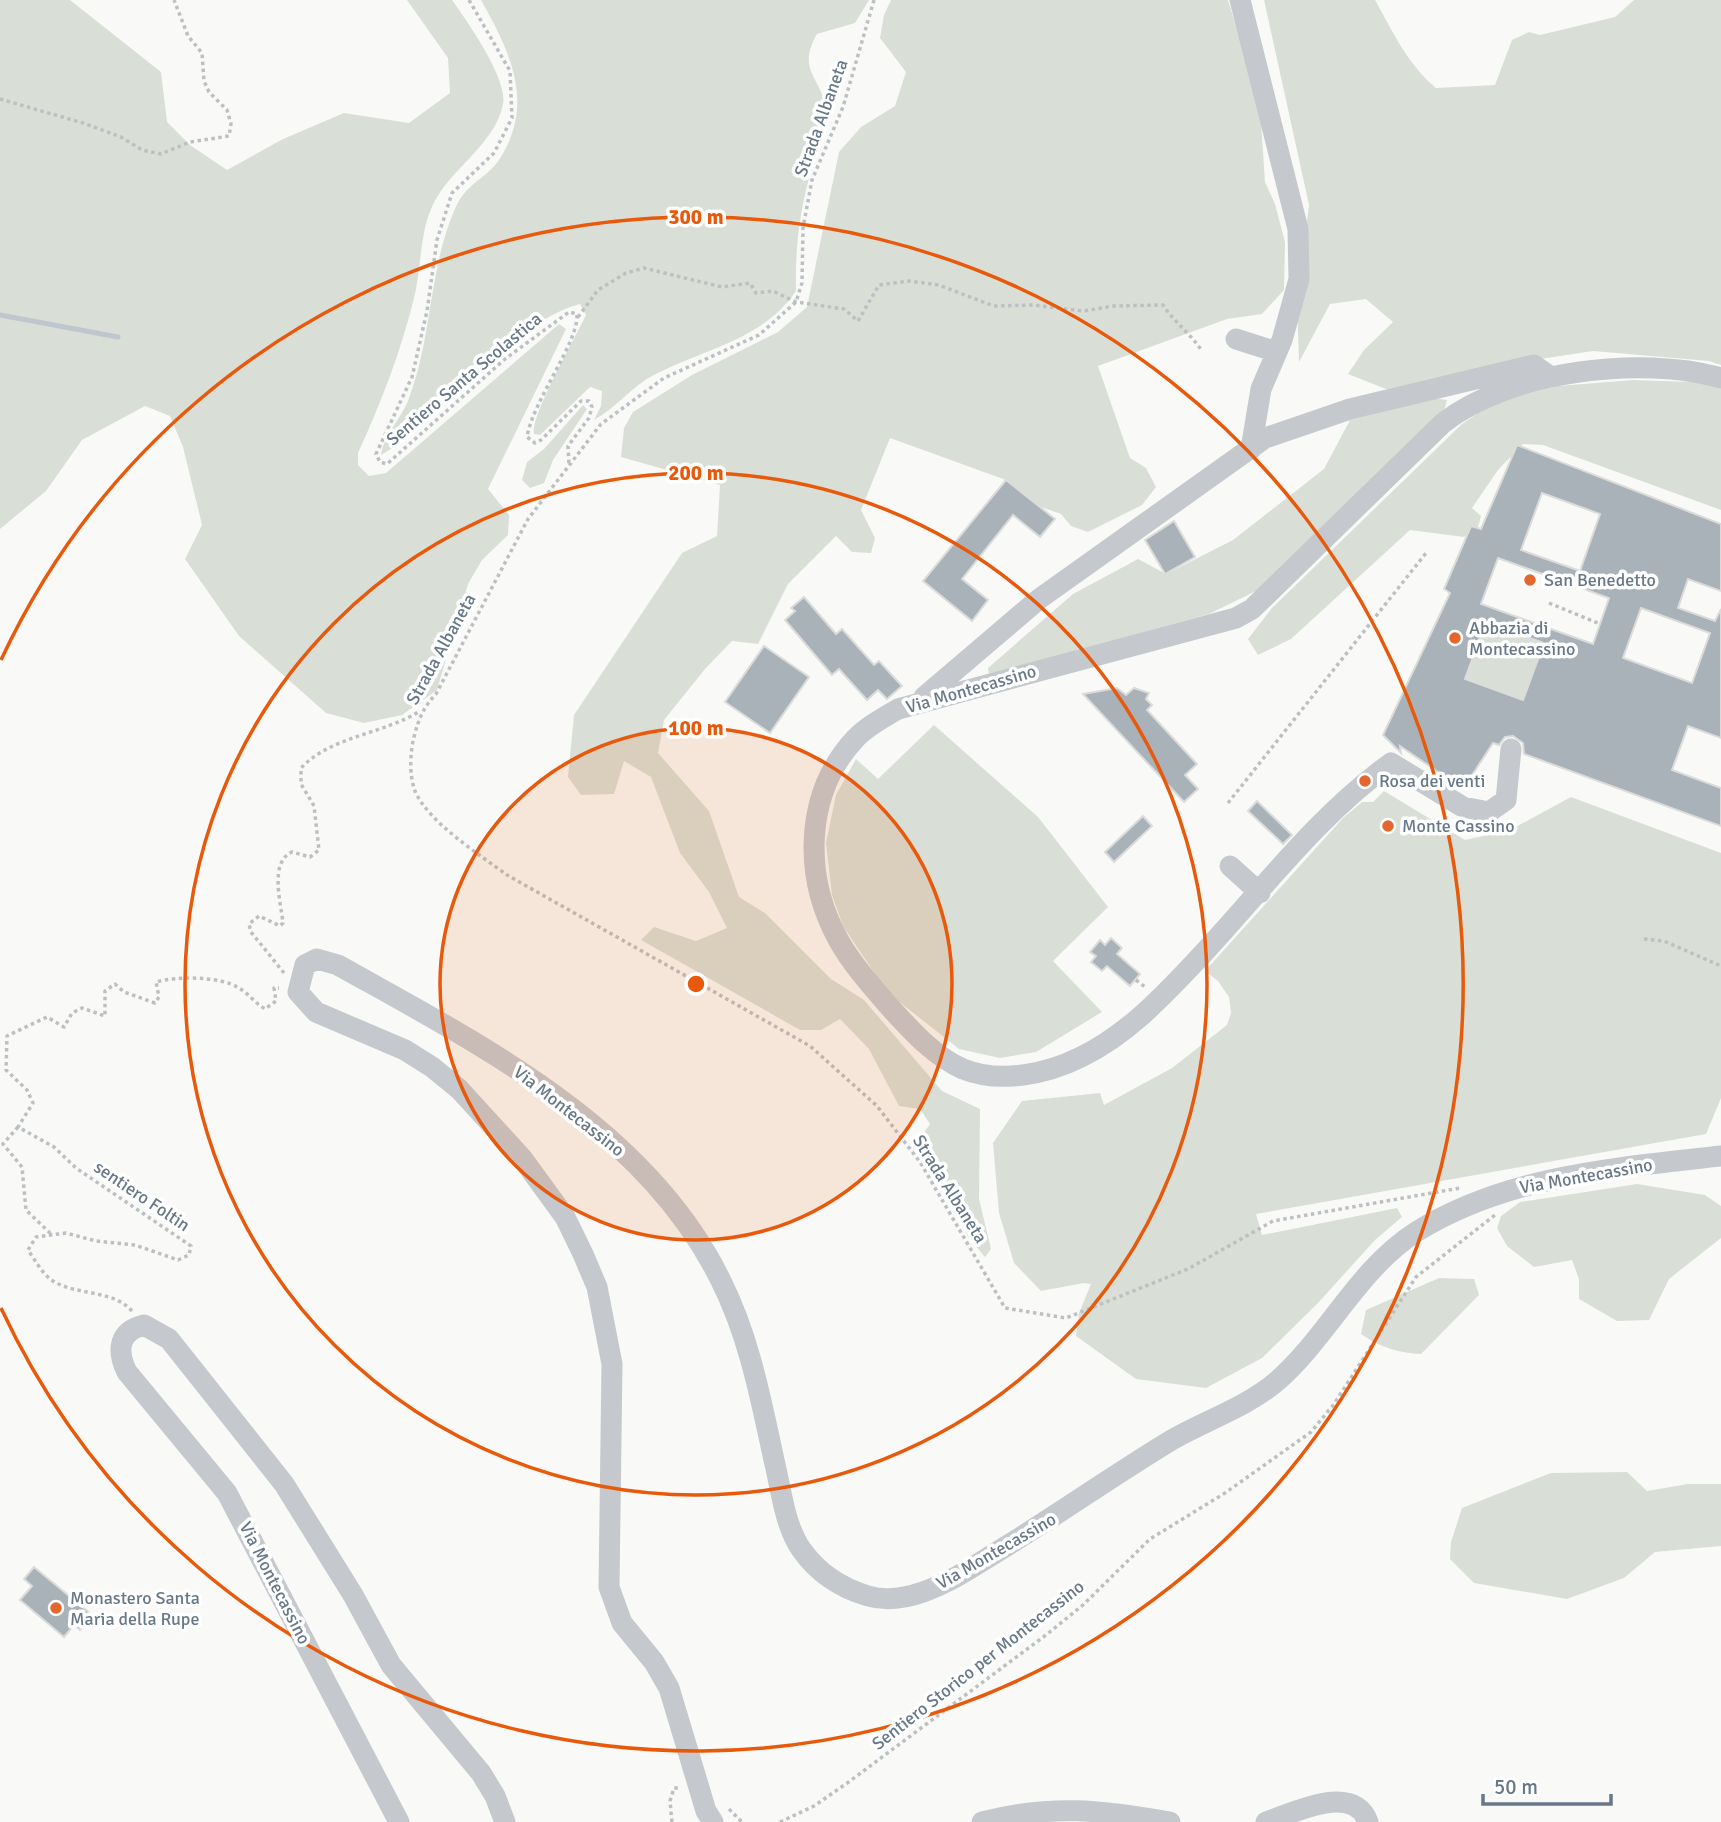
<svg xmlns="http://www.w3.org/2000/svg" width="1721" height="1822" viewBox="0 0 1721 1822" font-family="Signika,sans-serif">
<rect width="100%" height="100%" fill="#f9faf7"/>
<!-- green -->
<path fill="#d9dfd6" d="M0,0H70L161,72L167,122L190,145L227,170L283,139L344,113L409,123L450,93L448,58L407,0H452C467,21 508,79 503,104C495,146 447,170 431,209C420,235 421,270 414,298C401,351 381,403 358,453V465L369,476L386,473L559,324L566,329L488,489L509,515L508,535L482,560L468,584L437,690L402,715L364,723L326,713L239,636L185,559L202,525L183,447L170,416L145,406L82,440L46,491L0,529Z
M481,0H869L855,23L817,34C794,74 827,79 825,115C825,135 814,159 809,178C799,216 795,252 796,291C763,340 703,349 654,375C632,386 616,408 594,420L601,406L602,391L590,387L540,435L534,434C530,417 576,336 586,315L580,304C521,319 445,403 399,444L381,455C384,434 402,418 409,398C432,338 429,269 454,211C466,182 484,181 499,160C536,103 510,52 481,0Z
M891,0H1228L1260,106L1265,182L1275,204L1285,242L1284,290L1262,314L1227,319L1098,366L1130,458L1146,468L1156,487L1142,505L1088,532L1071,526L1061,514L1041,507L1006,480L890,438L861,510L875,538L871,553L852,552L836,536L788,584L758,644L732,641L705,669L664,720L658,753L709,811L739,897L765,913L831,979L864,1000L942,1091L980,1109L979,1199L991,1249L985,1257L969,1238L918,1141L930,1124L920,1109L899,1106L869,1049L840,1019L821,1030H800L641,940L654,927L696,941L727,928L709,892L680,853L651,777L624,761L614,794L581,795L568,777L574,715L682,553L717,536L720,485L621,457L624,428L633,412L692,375L778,332L807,307L839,152L861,127L895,106L906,72L880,38L884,15Z
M1264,0H1375C1393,32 1408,65 1436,88L1495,85L1512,40L1529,32L1540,35L1615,17L1634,0H1721V365L1709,361L1593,351L1489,367L1391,391L1348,374L1364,350L1393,322L1366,299L1330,304L1299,362L1297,300L1309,205Z
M1633,380L1721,383V510L1543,445L1523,444L1498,470L1472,508L1481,516L1478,527L1464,537L1410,530L1291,639L1258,655L1248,639L1272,608L1462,424L1494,402L1558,386Z
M1434,398L1447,400L1443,415L1258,590L1209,614L989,675L988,668L1073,594L1138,559L1166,574L1233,540L1324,469L1350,420Z
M583,405L587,409L553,460L544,483L530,488L522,480L527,462L544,449Z
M1486,622L1544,643L1523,700L1465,679Z
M934,725L1038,817L1108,907L1053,961L1102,1012L1036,1052L1000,1058L959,1049L887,992L843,926L832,895L826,843L836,795L856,759L878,779Z
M1384,791L1465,840L1510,830L1571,797L1721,853V1098L1706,1134L1256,1214L1262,1235L1397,1208L1402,1217L1375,1240L1318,1303L1262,1358L1206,1388L1136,1379L1076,1336L1079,1313L1091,1284L1084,1283L1041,1291L1014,1263L999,1213L993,1143L1022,1101L1100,1093L1104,1105L1172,1068L1227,1025L1231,1013L1229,997L1218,981L1205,971L1343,818L1362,802H1373Z
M1637,1184L1705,1195L1721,1206V1238L1669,1279L1649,1320L1617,1321L1579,1299V1279L1572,1260L1534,1267L1507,1246L1497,1228L1501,1216L1520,1202Z
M1439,1278L1474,1279L1479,1295L1421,1354C1398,1353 1380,1347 1361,1334L1366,1310Z
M1627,1472L1647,1491L1688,1484H1721V1546L1655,1552L1624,1578L1567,1599L1474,1583L1450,1559L1451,1542L1462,1508L1551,1473Z"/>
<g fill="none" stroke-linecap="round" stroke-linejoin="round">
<!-- stream -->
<path stroke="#bdc7cd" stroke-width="5" d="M0,315L118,337"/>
</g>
<!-- building -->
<path fill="#a9b2b9" stroke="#dbdcda" stroke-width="2" fill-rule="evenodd" d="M1517,445L1721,524V591L1688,579L1678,608L1715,621L1721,609V738L1688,726L1672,770L1721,788V826L1524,754L1523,743L1513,736L1505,737L1499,745L1493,743L1463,789L1400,746L1401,753L1383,735L1450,593L1444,589L1471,526L1481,529ZM1542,493L1600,514L1580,571L1521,550ZM1498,558L1609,598L1593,644L1481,604ZM1641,608L1710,633L1692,683L1623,658ZM1486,622L1544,643L1523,700L1465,679Z
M1006,480L1055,519L1040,537L1013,515L962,579L988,600L972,621L923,581Z
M1174,521L1195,557L1165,574L1145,540Z
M804,597L836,634L842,629L874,665L879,661L902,686L887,699L878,690L867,700L839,669L832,675L785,620L795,611L791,608Z
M764,646L809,677L770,733L725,702Z
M1117,688L1126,695L1134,688L1149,693L1146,699L1152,705L1147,710L1197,764L1185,775L1198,789L1184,802L1083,694Z
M1257,801L1292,835L1283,844L1248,811Z
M1143,816L1152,826L1114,862L1105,852Z
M1111,938L1122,948L1117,954L1140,974L1130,986L1107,966L1102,971L1091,962L1096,956L1090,952L1100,940L1105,945Z
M34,1567L92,1615L80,1630L74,1625L64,1637L20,1600L32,1586L24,1579Z"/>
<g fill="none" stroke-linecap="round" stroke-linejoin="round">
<!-- path -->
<path stroke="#bdc0c3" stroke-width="3.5" stroke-dasharray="3.5 3.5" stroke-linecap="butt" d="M469,0L510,71L512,118L494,153L452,193L437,240L427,311L412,377L376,454L380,462L387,464L505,359L569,312L577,314C579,342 533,400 527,437L535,443L541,440L581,401H589L592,407L589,418L568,446L569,465
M874,0L843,107L812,180L803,228L802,283L796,302L759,335L664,378L601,424L528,519L436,694C423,708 419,718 414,737C410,753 409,775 415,791C428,822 480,855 507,875L810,1046L877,1106L920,1162L1005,1308L1066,1318L1188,1269L1273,1221L1460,1188
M0,99L83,123L121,137L142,150L161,154L190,142L229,136L231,124L227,110L209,92L204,81L202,53L188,36L174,0
M578,317L598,290L626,273L644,268L722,287L750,283L756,293L773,291L796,302L844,309L858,321L879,285L909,281L939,285L994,306L1033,305L1083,311L1114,306L1163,305C1175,323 1190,333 1202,351
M1549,603L1600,624
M1228,803L1426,553
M1644,939L1664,941L1721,966
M284,973L251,932L249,924L259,916L280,926L283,923C281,903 269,862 292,852L310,857L319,850L314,806L301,784V768C331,736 384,734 420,711
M1136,980L1145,987
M18,1127L3,1144L22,1167L26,1210L51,1234
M132,1311C112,1289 77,1296 53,1281C43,1275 35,1260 28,1250L36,1237L66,1233L96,1241L135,1245L178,1260L189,1255L191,1246L76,1168L54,1147L18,1127L33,1103L27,1090L6,1070L7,1036L47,1017L64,1027L72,1013L82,1008L105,1016V991L115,984L124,992L155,1003L159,997L156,982C177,976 220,976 239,988C249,994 255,1003 265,1009L276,1001L274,988H279
M729,1809L742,1822
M672,1822L670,1801L674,1788H679
M780,1822L814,1806L850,1781L1046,1635L1083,1605L1150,1539L1225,1493L1311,1432L1334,1404L1416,1277L1495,1215"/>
<!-- minor -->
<path stroke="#c5c9cd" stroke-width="21" d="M1240,0L1298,229L1299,279L1282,340L1261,389L1251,449
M1236,339L1277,352
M924,697L1039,599L1265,438L1350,409L1534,365L1551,377
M1511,749L1506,800L1489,812L1463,807L1391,763C1317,816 1260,893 1198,959C1163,996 1128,1034 1081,1057C1047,1074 1000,1084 963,1069C933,1056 909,1028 887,1004C870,984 852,964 839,941C803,877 804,794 855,739C867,726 883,718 898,709L1236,618L1252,609L1443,423C1509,371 1641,355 1721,378
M1230,866L1260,893
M399,1822L227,1493L127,1372C116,1350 119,1331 144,1325L169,1339L284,1484L353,1595L391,1665L481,1773L495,1796L505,1822
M713,1822L706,1811L669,1688L654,1662L622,1623L609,1587L612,1364L597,1287L583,1254L565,1217L522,1158L459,1089L432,1067L405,1050L316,1012L298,992L305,965L317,959L338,965C479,1044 647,1128 721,1281C749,1336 761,1400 774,1460C781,1488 784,1524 801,1549C817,1572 841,1588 868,1596C885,1601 906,1598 923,1592C952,1582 979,1563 1005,1547C1060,1513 1114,1475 1170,1441C1204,1421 1245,1408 1276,1382C1327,1338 1358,1269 1416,1232C1508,1175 1616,1168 1721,1156
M982,1822C1053,1804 1100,1810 1170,1822
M1266,1822C1294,1813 1353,1782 1368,1822"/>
</g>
<!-- distance rings -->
<circle cx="696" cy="984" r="256" fill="#e8590c" fill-opacity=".12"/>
<g fill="none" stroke="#e8590c" stroke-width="3.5">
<circle cx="696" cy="984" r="256"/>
<circle cx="696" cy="984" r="511"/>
<path d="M1 660A767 767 0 1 1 1 1308"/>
</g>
<!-- markers -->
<g fill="#e4652d" stroke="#fff" stroke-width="2.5">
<circle cx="1530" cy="580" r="7"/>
<circle cx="1455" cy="638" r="7"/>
<circle cx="1365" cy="781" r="7"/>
<circle cx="1388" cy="826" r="7"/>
<circle cx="56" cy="1608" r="7"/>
</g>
<g text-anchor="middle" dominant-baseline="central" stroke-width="7" stroke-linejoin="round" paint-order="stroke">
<!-- street labels -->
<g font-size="18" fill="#687889" stroke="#fff">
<text transform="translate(821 118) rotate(-70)">Strada Albaneta</text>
<text transform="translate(464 379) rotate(-40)">Sentiero Santa Scolastica</text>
<text transform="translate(441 649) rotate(-61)">Strada Albaneta</text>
<text transform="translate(971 689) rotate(-16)">Via Montecassino</text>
<text transform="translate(569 1111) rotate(38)">Via Montecassino</text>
<text transform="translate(1586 1176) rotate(-10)">Via Montecassino</text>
<text transform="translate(950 1189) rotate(58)">Strada Albaneta</text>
<text transform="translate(142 1196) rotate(34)">sentiero Foltin</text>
<text transform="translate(996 1551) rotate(-30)">Via Montecassino</text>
<text transform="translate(275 1583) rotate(63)">Via Montecassino</text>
<text transform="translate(978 1665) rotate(-38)">Sentiero Storico per Montecassino</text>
</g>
<!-- poi labels -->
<g font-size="18" fill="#687889" stroke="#fff" text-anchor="start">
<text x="1544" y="580">San Benedetto</text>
<text x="1469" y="628">Abbazia di<tspan x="1469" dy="21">Montecassino</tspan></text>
<text x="1379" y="781">Rosa dei venti</text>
<text x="1402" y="826">Monte Cassino</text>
<text x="70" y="1598">Monastero Santa<tspan x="70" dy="21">Maria della Rupe</tspan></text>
</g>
</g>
<circle cx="696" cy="984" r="10" fill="#e8590c" stroke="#fff" stroke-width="3.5"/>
<g font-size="21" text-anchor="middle" font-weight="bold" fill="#e8590c" stroke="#fff" stroke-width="7" stroke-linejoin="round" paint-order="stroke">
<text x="696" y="224">300 m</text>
<text x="696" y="480">200 m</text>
<text x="696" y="735">100 m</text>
</g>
<!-- scale -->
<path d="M1483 1794v10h128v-10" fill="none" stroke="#687889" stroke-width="3.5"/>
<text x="1494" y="1794" font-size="21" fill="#687889" stroke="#ffffff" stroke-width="5" paint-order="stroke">50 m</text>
</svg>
